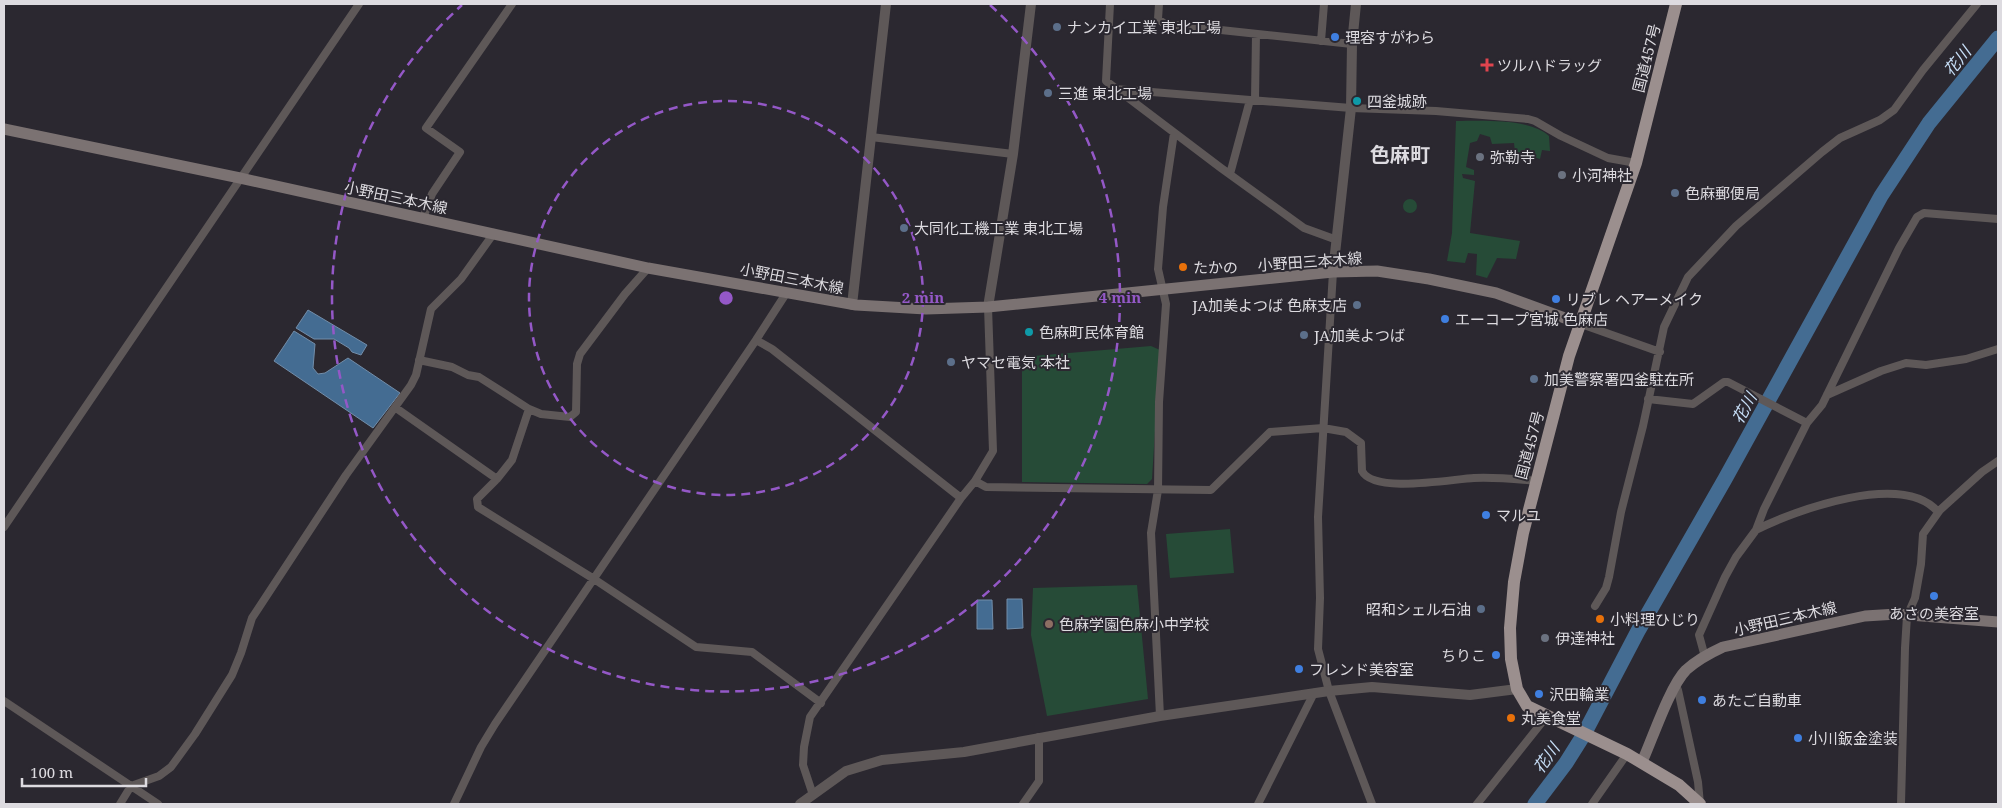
<svg xmlns="http://www.w3.org/2000/svg" width="2002" height="808" viewBox="0 0 2002 808" font-family="'Noto Serif','Noto Sans JP',serif">
<rect width="100%" height="100%" fill="#2b2830"/>
<!-- green -->
<path fill="#264b37" d="M1456,121C1482,121 1529,118 1549,136L1550,151L1542,150L1540,159L1515,152L1514,143L1492,144L1490,137L1480,134L1477,141L1470,143L1466,167L1474,170V175L1462,174L1463,178L1475,181L1470,233L1520,241L1516,259L1497,258L1487,278L1476,275L1477,254L1468,253L1465,263L1447,261L1452,233Z
M1403 206a7 7 0 1 1 14 0a7 7 0 1 1-14 0Z
M1151,346L1160,350L1152,479L1147,484L1022,482V357Z
M1230,529L1234,573L1170,578L1166,534Z
M1137,585L1148,699L1047,716L1031,635L1033,588Z"/>
<!-- water -->
<path fill="#446c92" stroke="#728da9" d="M308,310L367,345L361,355L352,352L349,348L334,339H314L296,328Z
M294,331L315,344L313,368L318,374L325,373L348,358L400,393L373,428L274,361Z
M1007,599H1022L1023,628L1007,629Z
M977,600H992L993,629H977Z"/>
<g fill="none" stroke-linecap="round" stroke-linejoin="round">
<!-- river -->
<path stroke="#446c92" stroke-width="15" d="M1535,804L1566,763L1583,736L1638,631L1725,479L1881,196L1929,123L1998,38"/>
<!-- minor -->
<path stroke="#5e5858" stroke-width="8" d="M1110,4L1106,81L1221,168L1304,228L1337,240
M1159,4L1158,19L1165,24L1352,44
M1321,41L1324,4
M1115,89L1351,108L1436,111L1528,119L1535,121L1561,136L1608,158L1636,163
M1255,100L1256,34
M871,137L1013,154
M1230,174L1250,100
M423,218L432,194L460,152L426,128L512,4
M1333,272L1318,517L1320,598L1318,649L1329,691L1372,804
M1581,324L1660,352
M756,340L772,349L961,498
M419,360L452,367L468,375L479,377L529,409L541,414L570,417L576,412L577,364L580,354L625,294L648,268
M1827,395L1881,371L1906,363L1926,365L1966,359L1998,349
M1648,399L1693,404L1724,382H1728L1807,423
M396,408L497,479
M529,409L512,460L497,479L477,499L478,507L594,579L696,647L752,652L821,703
M975,481L986,487L1211,490L1270,432L1323,428L1346,432L1361,443L1362,471C1374,494 1452,479 1474,478C1496,477 1516,479 1537,481
M4,527L359,4
M1756,530C1795,510 1903,471 1938,512
M1595,606L1606,588L1609,577L1621,512L1643,426L1664,327L1688,277L1736,226L1822,152L1840,138L1880,120L1894,110L1923,70L1977,4
M1705,657L1699,635L1725,577L1736,557L1756,530L1764,509L1807,423L1822,405L1899,248L1917,217L1924,213L1998,219
M1674,687L1678,690L1698,782L1700,804
M4,701L158,804
M1160,716L1151,533L1158,490L1159,402L1166,304L1158,269L1163,207L1174,133
M813,795L803,765L804,747L810,717L961,498L975,481L993,451L988,307
M120,804L131,786L159,776L171,767L195,734L232,675L241,653L252,618L346,475L411,385L416,375L431,309L461,279L494,233
M454,804L481,747L495,724L756,340L787,292
M1023,804L1039,781V737
M1258,804L1314,693
M1477,804L1547,716
M1592,804L1627,754
M1901,804L1905,648L1907,616L1915,598L1921,564L1923,534L1940,510L1982,472L1998,461"/>
<!-- tertiary -->
<path stroke="#5e5858" stroke-width="10" d="M1333,272L1351,108L1352,44L1356,4
M852,305L886,4
M988,307L1013,154L1031,4
M800,804L846,771L882,760L964,752L1160,716L1329,691L1372,687L1470,695L1517,689"/>
<!-- secondary -->
<path stroke="#7b7272" stroke-width="11" d="M4,129L240,178L648,268L856,305L926,309L988,307L1333,272L1377,271L1429,279L1496,293L1581,324
M1642,762C1652,740 1670,686 1686,670C1696,661 1710,653 1723,647L1865,616L1897,614L1998,622"/>
<!-- trunk -->
<path stroke="#9b8f8e" stroke-width="12" d="M1676,4L1636,163L1569,356L1523,533L1514,582L1510,628L1511,659L1517,689L1527,706L1627,754L1679,785L1700,804"/>
</g>
<!-- distance rings -->
<g fill="none" stroke="#9458c7" stroke-width="2.5" stroke-dasharray="9 6">
<circle cx="726" cy="298" r="197"/>
<path d="M990 5A394 394 0 1 1 462 5"/>
</g>
<!-- markers -->
<g fill="#5c6f8a" stroke="#2b2830" stroke-width="2">
<circle cx="1057" cy="27" r="5"/>
<circle cx="1048" cy="93" r="5"/>
<circle cx="1675" cy="193" r="5"/>
<circle cx="904" cy="228" r="5"/>
<circle cx="1357" cy="305" r="5"/>
<circle cx="1304" cy="335" r="5"/>
<circle cx="951" cy="362" r="5"/>
<circle cx="1534" cy="379" r="5"/>
<circle cx="1481" cy="609" r="5"/>
</g>
<g fill="#3f7fe0" stroke="#2b2830" stroke-width="2">
<circle cx="1335" cy="37" r="5"/>
<circle cx="1556" cy="299" r="5"/>
<circle cx="1445" cy="319" r="5"/>
<circle cx="1486" cy="515" r="5"/>
<circle cx="1934" cy="596" r="5"/>
<circle cx="1496" cy="655" r="5"/>
<circle cx="1299" cy="669" r="5"/>
<circle cx="1539" cy="694" r="5"/>
<circle cx="1702" cy="700" r="5"/>
<circle cx="1798" cy="738" r="5"/>
</g>
<path fill="#e0444e" stroke="#2b2830" stroke-width="2" d="M1484.5 57.5h5v5h5v5h-5v5h-5v-5h-5v-5h5z"/>
<g fill="#0f9aa8" stroke="#2b2830" stroke-width="2">
<circle cx="1357" cy="101" r="5"/>
<circle cx="1029" cy="332" r="5"/>
</g>
<g fill="#6b7280" stroke="#2b2830" stroke-width="2">
<circle cx="1480" cy="157" r="5"/>
<circle cx="1562" cy="175" r="5"/>
<circle cx="1545" cy="638" r="5"/>
</g>
<g fill="#e8710a" stroke="#2b2830" stroke-width="2">
<circle cx="1183" cy="267" r="5"/>
<circle cx="1600" cy="619" r="5"/>
<circle cx="1511" cy="718" r="5"/>
</g>
<circle fill="#8d6e63" stroke="#2b2830" stroke-width="2" cx="1049" cy="624" r="5"/>
<g text-anchor="middle" dominant-baseline="central" stroke-width="4" stroke-linejoin="round" paint-order="stroke">
<!-- poi labels -->
<g font-size="15" fill="#dddbe0" stroke="#2b2830" text-anchor="start">
<text x="1067" y="27">ナンカイ工業 東北工場</text>
<text x="1345" y="37">理容すがわら</text>
<text x="1497" y="65">ツルハドラッグ</text>
<text x="1058" y="93">三進 東北工場</text>
<text x="1367" y="101">四釜城跡</text>
<text x="1490" y="157">弥勒寺</text>
<text x="1572" y="175">小河神社</text>
<text x="1685" y="193">色麻郵便局</text>
<text x="914" y="228">大同化工機工業 東北工場</text>
<text x="1193" y="267">たかの</text>
<text x="1566" y="299">リブレ ヘアーメイク</text>
<text x="1347" y="305" text-anchor="end">JA加美よつば 色麻支店</text>
<text x="1455" y="319">エーコープ宮城 色麻店</text>
<text x="1039" y="332">色麻町民体育館</text>
<text x="1314" y="335">JA加美よつば</text>
<text x="961" y="362">ヤマセ電気 本社</text>
<text x="1544" y="379">加美警察署四釜駐在所</text>
<text x="1496" y="515">マルユ</text>
<text x="1471" y="609" text-anchor="end">昭和シェル石油</text>
<text x="1934" y="613" text-anchor="middle">あさの美容室</text>
<text x="1610" y="619">小料理ひじり</text>
<text x="1059" y="624">色麻学園色麻小中学校</text>
<text x="1555" y="638">伊達神社</text>
<text x="1486" y="655" text-anchor="end">ちりこ</text>
<text x="1309" y="669">フレンド美容室</text>
<text x="1549" y="694">沢田輪業</text>
<text x="1712" y="700">あたご自動車</text>
<text x="1521" y="718">丸美食堂</text>
<text x="1808" y="738">小川鈑金塗装</text>
</g>
<!-- street labels -->
<g font-size="15" fill="#dddbe0" stroke="#2b2830">
<text transform="translate(1646 58) rotate(-76)">国道457号</text>
<text transform="translate(396 197) rotate(12)">小野田三本木線</text>
<text transform="translate(1310 261) rotate(-4)">小野田三本木線</text>
<text transform="translate(792 278) rotate(11)">小野田三本木線</text>
<text transform="translate(1529 445) rotate(-75)">国道457号</text>
<text transform="translate(1785 618) rotate(-13)">小野田三本木線</text>
</g>
<!-- water labels -->
<g font-size="16" font-style="italic" fill="#c8e0f9" stroke="#2b2830">
<text transform="translate(1957 61) rotate(-51)">花川</text>
<text transform="translate(1744 408) rotate(-61)">花川</text>
<text transform="translate(1546 758) rotate(-55)">花川</text>
</g>
<!-- district labels -->
<g font-size="20" font-weight="bold" fill="#dddbe0" stroke="#2b2830">
<text x="1400" y="154">色麻町</text>
</g>
</g>
<circle cx="726" cy="298" r="8" fill="#9458c7" stroke="#2b2830" stroke-width="2.5"/>
<g font-size="15" text-anchor="middle" font-weight="bold" fill="#9458c7" stroke="#2b2830" stroke-width="4" stroke-linejoin="round" paint-order="stroke">
<text x="923" y="303">2 min</text>
<text x="1120" y="303">4 min</text>
</g>
<!-- border -->
<rect width="2002" height="808" fill="none" stroke="#dddbe0" stroke-width="10"/>
<!-- scale -->
<path d="M22 778v8h124v-8" fill="none" stroke="#dddbe0" stroke-width="2.5"/>
<text x="30" y="778" font-size="15" fill="#dddbe0" stroke="#2b2830" stroke-width="4" paint-order="stroke">100 m</text>
</svg>
